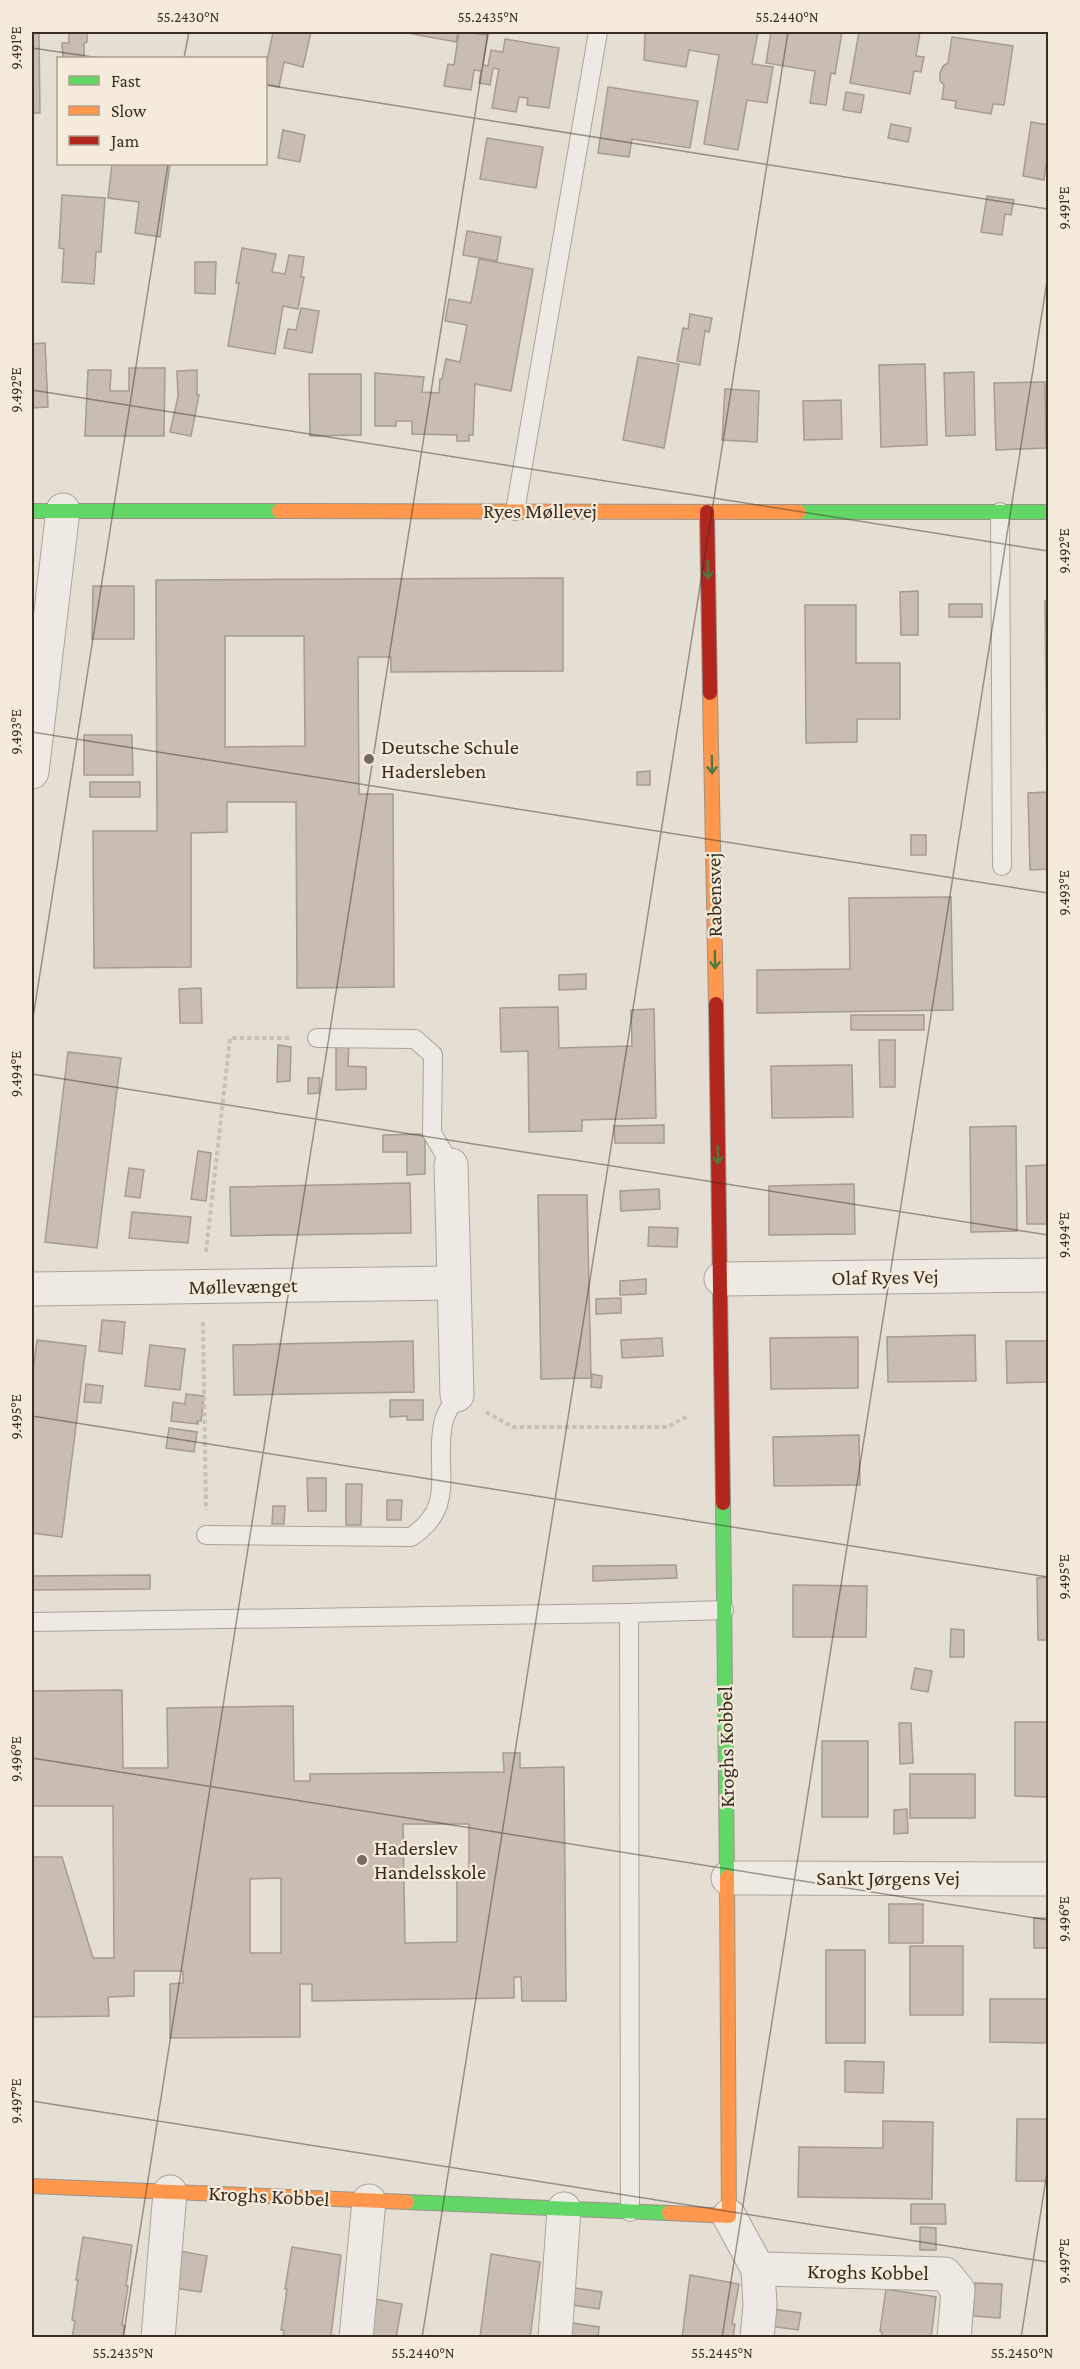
<svg xmlns="http://www.w3.org/2000/svg" width="1080" height="2369" viewBox="0 0 1080 2369" font-family="'Crimson Pro',serif">
<rect width="100%" height="100%" fill="#e5ded2"/>
<!-- building -->
<path fill="#c9bcb3" stroke="#a69a91" stroke-width="1.5" fill-rule="evenodd" d="M32,32H39L40,113H32Z
M69,32H87V42L84,43V58H63L62,43H69Z
M273,32H311L303,67L284,62L279,87L266,84V66Z
M407,32H458L456,42L407,33Z
M459,32L488,35L483,65L488,66L491,50L503,52L505,39L559,48L549,108L527,105L528,98L519,97L516,112L492,108L499,69L493,68L490,85L479,83L481,71L474,70L471,90L444,86L448,64L454,65Z
M645,32H758L752,64L773,67L767,103L747,100L738,150L704,144L719,55L689,50L686,67L644,60Z
M771,32H842L835,74L831,73L826,105L810,103L815,71L766,63Z
M859,32H920L916,56L924,57L921,72L914,71L910,94L850,83Z
M952,37L1013,46L1004,105L993,104L991,114L955,108L956,101L942,99L944,85L940,81V73L943,66L948,63Z
M608,87L698,101L690,148L632,139L629,157L598,153Z
M846,92L864,95L861,113L843,110Z
M1031,122L1048,125V150L1044,180L1023,176Z
M891,124L911,128L908,142L888,138Z
M283,130L305,135L300,162L278,158Z
M487,138L543,147L536,188L480,179Z
M112,164H170L160,237L135,233L139,202L108,198Z
M62,195L105,198L101,252H96L94,284L62,282L64,249L59,248Z
M987,196L1014,200L1011,215L1005,214L1002,235L981,232Z
M467,231L501,237L497,261L463,255Z
M242,248L276,254L272,272L285,274L289,255L304,257L301,277H304L298,309L283,306L275,354L228,346L239,283H236Z
M479,259L533,269L511,391L475,384L473,435H469V441H457V435L412,434V421H396V426H375V373L424,377L422,392L439,393L440,379H442L446,359L460,362L467,325L445,321L449,299L471,303Z
M195,262H216L215,294L195,293Z
M301,308L319,311L312,353L284,348L288,329L296,330Z
M690,314L712,318L709,332L705,331L700,365L677,361L683,328L688,329Z
M45,343L48,407L32,408V344Z
M638,357L679,364L664,448L623,440Z
M925,364L927,445L881,447L879,365Z
M129,368H165L164,436H85L88,370H111L110,391H129Z
M197,370V395H199L191,436L170,432L178,397L177,371Z
M974,372L975,435L946,436L944,373Z
M309,374H361V435L310,436Z
M1045,382L1046,448L996,450L994,383Z
M725,389L759,391L757,442L722,440Z
M841,400L842,439L804,440L803,401Z
M563,578V671L391,672V657H358L359,794H393L394,987L297,988L296,802H227V832L191,833V967L94,968L93,831H157L156,580ZM225,636H304L305,746L225,747Z
M93,586H134V639H92Z
M918,591V635H901L900,592Z
M1045,601H1048V872V869L1030,870L1028,793L1047,792Z
M949,604H982V617H949Z
M805,605H856V663H900V719H857V742L806,743Z
M84,735H132L133,775H84Z
M650,771V785H637V772Z
M90,782H140V797H90Z
M911,835H926V855H911Z
M951,897L953,1010L757,1013V970L850,969L849,898Z
M586,974V989L559,990V975Z
M201,988L202,1023H180L179,989Z
M558,1007L559,1048L632,1046L631,1010L654,1009L656,1118L582,1120V1131L529,1132L528,1051L501,1052L500,1008Z
M851,1015H924V1030H851Z
M879,1040H895V1087H880Z
M336,1044H349L348,1066L366,1067V1089L336,1090Z
M278,1045L291,1047L290,1081L277,1082Z
M68,1052L121,1058L97,1248L45,1242Z
M852,1065L853,1117L772,1118L771,1066Z
M308,1078H320L319,1093L308,1094Z
M664,1125V1143H615L614,1126Z
M1016,1126L1017,1231L971,1232L970,1127Z
M425,1134V1174L407,1175V1152H383V1135Z
M198,1151L211,1153L206,1201L191,1199Z
M1048,1165V1224H1027L1026,1166Z
M129,1168L144,1170L140,1198L125,1196Z
M410,1183L411,1233L231,1236L230,1187Z
M854,1184L855,1234L769,1235V1186Z
M659,1189L660,1209L621,1211L620,1191Z
M538,1195H587L591,1378L541,1379Z
M132,1212L191,1217L188,1243L129,1238Z
M649,1227L678,1228L677,1247L648,1246Z
M646,1279V1294L620,1295V1281Z
M621,1298V1313L596,1314V1299Z
M102,1320L125,1322L122,1354L99,1351Z
M975,1335L976,1381L888,1382L887,1337Z
M858,1337V1388L771,1389L770,1338Z
M662,1338L663,1356L622,1358L621,1340Z
M37,1340L86,1346L62,1537L32,1533V1380Z
M413,1341L414,1392L234,1395L233,1345Z
M1006,1341H1048V1382L1007,1383Z
M150,1345L185,1349L180,1390L145,1386Z
M592,1374L602,1376L601,1388L591,1387Z
M86,1384L103,1386L101,1403L84,1402Z
M186,1394L204,1396L201,1421H197L198,1424L171,1421L173,1402L185,1404Z
M390,1400H423V1420H407V1416L390,1417Z
M169,1428L197,1432L194,1452L166,1448Z
M859,1435L860,1485L774,1486L773,1437Z
M307,1478H326V1511H308Z
M346,1484H362L361,1525H346Z
M387,1500H402L401,1520H387Z
M273,1506H285L284,1524H272Z
M676,1565L677,1578L593,1581V1566Z
M150,1575V1589L32,1590V1576Z
M1048,1577V1640H1038L1037,1578Z
M793,1585L867,1586L866,1637H793Z
M951,1629L964,1630V1657H950Z
M915,1668L932,1671L928,1692L911,1689Z
M122,1690L123,1768H168L167,1708L293,1706L294,1781H310V1774L504,1772L503,1753H520V1768L564,1767L566,2001H522L521,1977H514V1998L312,2001V1984H300V2037L170,2038V1984L183,1983V1971H134V1996L108,1997L109,2016L32,2017V1857H62L93,1958H114L113,1806H32V1691ZM403,1824H469V1878H457V1942L405,1943ZM281,1878V1953H250V1879Z
M1015,1722H1048V1797L1015,1796Z
M899,1723H911L913,1763L900,1764Z
M822,1741H868V1817H822Z
M910,1774H975V1818H910Z
M907,1809L908,1833L894,1834V1810Z
M889,1904H923V1943H889Z
M1034,1918H1048V1958V1948H1034Z
M910,1946H963V2015H910Z
M826,1950H865V2043H826Z
M990,1999H1048V2043L990,2042Z
M845,2061L884,2062L883,2093L845,2092Z
M1017,2119H1048V2181H1016Z
M883,2121L933,2122L932,2199L798,2197L799,2147L883,2148Z
M911,2204H945L946,2224H911Z
M920,2227L936,2228V2250H920Z
M83,2237L132,2245L126,2286H128L122,2325L125,2326L123,2338H72L75,2321L72,2320L78,2280H76Z
M292,2247L341,2255L331,2335H334V2338H283L284,2330H281L287,2289H285Z
M180,2251L207,2256L201,2292L174,2288Z
M491,2254L540,2262L530,2338L480,2337Z
M690,2275L739,2284L732,2324H735L733,2338H682Z
M975,2283L1002,2284L1000,2318L973,2316Z
M575,2288L602,2292L599,2309L572,2305Z
M886,2289L936,2297L931,2338H881L882,2332L880,2331Z
M375,2299L402,2304L396,2338H373V2333H369Z
M773,2309L801,2313L798,2330L770,2326Z
M572,2323L599,2327L598,2338H570Z"/>
<g fill="none" stroke-linecap="round" stroke-linejoin="round">
<defs>
<path id="lane" d="M515,511L598,32
M1000,512L1002,866
M317,1038L415,1039L433,1055L432,1133L451,1165
M206,1535L411,1537C458,1506 434,1470 443,1424C444,1415 452,1404 457,1395
M629,1613L630,2212
M32,1622L629,1613L724,1610"/>
<path id="street" d="M32,772L63,510
M451,1165L457,1395
M721,1279L1048,1275
M32,1289L454,1283
M728,1878L1048,1879
M729,2216L758,2269L760,2305L757,2338
M758,2269L945,2274L958,2290L954,2338
M158,2338L170,2192
M356,2338L369,2201
M555,2338L564,2209"/>
<path id="fast" d="M32,511H279
M799,512H1048
M723,1503L727,1877
M407,2202L669,2213"/>
<path id="slow" d="M279,511L799,512
M710,693L716,1004
M32,2186L407,2202
M669,2213L729,2216L727,1877"/>
<path id="jam" d="M707,512L710,693
M716,1004L723,1503"/>
</defs>
<!-- lane casing -->
<use href="#lane" stroke="#aba39a" stroke-width="20"/>
<!-- street casing -->
<use href="#street" stroke="#aba39a" stroke-width="35"/>
<!-- fast casing -->
<use href="#fast" stroke="#9b938a" stroke-width="16"/>
<!-- slow casing -->
<use href="#slow" stroke="#9b938a" stroke-width="16"/>
<!-- jam casing -->
<use href="#jam" stroke="#9b938a" stroke-width="16"/>
<!-- path -->
<path stroke="#c6c1ba" stroke-width="4" stroke-dasharray="4.5 3" stroke-linecap="butt" d="M206,1252L230,1038H292
M203,1322L206,1510
M486,1412L513,1427H667L688,1416"/>
<!-- lane -->
<use href="#lane" stroke="#eeeae3" stroke-width="18"/>
<!-- street -->
<use href="#street" stroke="#eeeae3" stroke-width="33"/>
<!-- fast -->
<use href="#fast" stroke="#63d668" stroke-width="14"/>
<!-- slow -->
<use href="#slow" stroke="#ff974d" stroke-width="14"/>
<!-- jam -->
<use href="#jam" stroke="#b3261e" stroke-width="14"/>
</g>
<!-- one-way arrows -->
<defs><path id="oneway-shaft" d="M-6 0H5M1.5-3L5.5 0L1.5 3" fill="none" stroke-width="1.6" stroke-linecap="round" stroke-linejoin="round" transform="scale(1.5)"/></defs>
<g stroke="#4c7842">
<use href="#oneway-shaft" transform="translate(708 570) rotate(89)"/>
<use href="#oneway-shaft" transform="translate(712 765) rotate(89)"/>
<use href="#oneway-shaft" transform="translate(715 960) rotate(89)"/>
<use href="#oneway-shaft" transform="translate(718 1155) rotate(89)"/>
</g>
<!-- ticks -->
<path fill="none" stroke="#3a2c22" stroke-width="1.5" stroke-opacity="0.45" d="M32,48L100,58M184,58L189,32M266,85L1048,209M32,390L1048,551M32,732L1048,893M32,1024L168,164M32,1074L1048,1235M32,1416L1048,1577M32,1758L1048,1920M32,2101L1048,2262M123,2338L488,32M422,2338L788,32M722,2338L1048,275M1021,2338L1048,2166"/>
<!-- markers -->
<g fill="#766a60" stroke="#f5ebda" stroke-width="2">
<circle cx="369" cy="759" r="6"/>
<circle cx="362" cy="1860" r="6"/>
</g>
<g text-anchor="middle" dominant-baseline="central" stroke-width="4.5" stroke-linejoin="round" paint-order="stroke">
<!-- street labels -->
<g font-size="21" fill="#3a2c22" stroke="#f5ebda">
<text x="540" y="511">Ryes Møllevej</text>
<text transform="translate(714 895) rotate(-91)">Rabensvej</text>
<text transform="translate(885 1277) rotate(-1)">Olaf Ryes Vej</text>
<text transform="translate(243 1286) rotate(-1)">Møllevænget</text>
<text transform="translate(726 1747) rotate(-91)">Kroghs Kobbel</text>
<text x="888" y="1878">Sankt Jørgens Vej</text>
<text transform="translate(269 2196) rotate(3)">Kroghs Kobbel</text>
<text transform="translate(868 2272) rotate(1)">Kroghs Kobbel</text>
</g>
<!-- poi labels -->
<g font-size="21" fill="#3a2c22" stroke="#f5ebda" text-anchor="start">
<text x="381" y="747">Deutsche Schule<tspan x="381" dy="24">Hadersleben</tspan></text>
<text x="374" y="1848">Haderslev<tspan x="374" dy="24">Handelsskole</tspan></text>
</g>
</g>
<!-- border -->
<rect width="1080" height="2369" fill="none" stroke="#f5ebda" stroke-width="66"/>
<!-- legend -->
<rect x="57" y="57" width="210" height="108" fill="#f5ebda" stroke="#aa9f90" stroke-width="1.5"/>
<rect x="69" y="76" width="30" height="9" fill="#63d668" stroke="#aa9f90" stroke-width="1.5"/>
<text x="111" y="87" font-size="18" fill="#3a2c22">Fast</text>
<rect x="69" y="106" width="30" height="9" fill="#ff974d" stroke="#aa9f90" stroke-width="1.5"/>
<text x="111" y="117" font-size="18" fill="#3a2c22">Slow</text>
<rect x="69" y="136" width="30" height="9" fill="#b3261e" stroke="#aa9f90" stroke-width="1.5"/>
<text x="111" y="147" font-size="18" fill="#3a2c22">Jam</text>
<rect x="33" y="33" width="1014" height="2303" fill="none" stroke="#3a2c22" stroke-width="2"/>
<g font-size="15" text-anchor="middle" fill="#3a2c22">
<text x="188" y="22">55.2430°N</text>
<text x="488" y="22">55.2435°N</text>
<text x="787" y="22">55.2440°N</text>
<text transform="translate(16 48) rotate(-90)" y="5">9.491°E</text>
<text transform="translate(1064 208) rotate(-90)" y="5">9.491°E</text>
<text transform="translate(16 390) rotate(-90)" y="5">9.492°E</text>
<text transform="translate(1064 551) rotate(-90)" y="5">9.492°E</text>
<text transform="translate(16 732) rotate(-90)" y="5">9.493°E</text>
<text transform="translate(1064 893) rotate(-90)" y="5">9.493°E</text>
<text transform="translate(16 1074) rotate(-90)" y="5">9.494°E</text>
<text transform="translate(1064 1235) rotate(-90)" y="5">9.494°E</text>
<text transform="translate(16 1417) rotate(-90)" y="5">9.495°E</text>
<text transform="translate(1064 1577) rotate(-90)" y="5">9.495°E</text>
<text transform="translate(16 1759) rotate(-90)" y="5">9.496°E</text>
<text transform="translate(1064 1919) rotate(-90)" y="5">9.496°E</text>
<text transform="translate(16 2101) rotate(-90)" y="5">9.497°E</text>
<text transform="translate(1064 2261) rotate(-90)" y="5">9.497°E</text>
<text x="123" y="2358">55.2435°N</text>
<text x="423" y="2358">55.2440°N</text>
<text x="722" y="2358">55.2445°N</text>
<text x="1022" y="2358">55.2450°N</text>
</g>
</svg>
